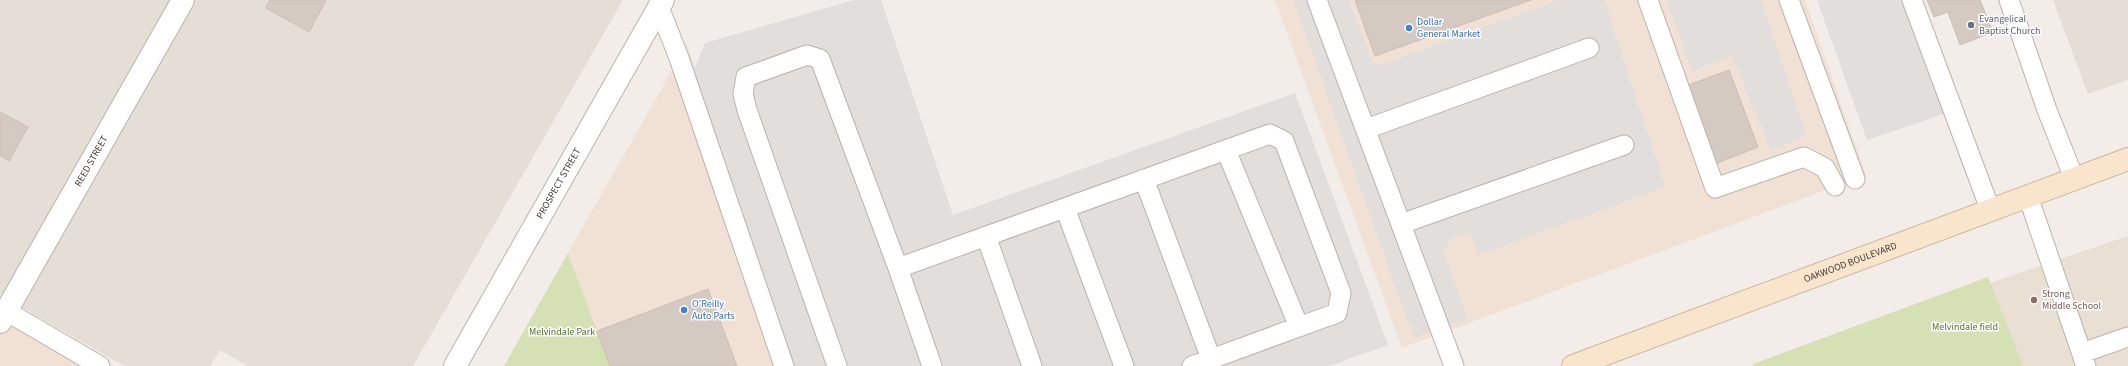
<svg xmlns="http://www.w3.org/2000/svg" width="2128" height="366" viewBox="0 0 2128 366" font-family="'Source Sans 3',sans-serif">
<rect width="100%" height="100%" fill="#f2ede8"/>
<!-- residential -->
<path fill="#e5ded7" d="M0,0H623L413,366H248L220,350L210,366H124L0,295Z
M2053,0H2128V80L2088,94Z"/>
<!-- commercial -->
<path fill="#f1e1d5" d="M1275,0H1805L1866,175L1402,348Z
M687,44L794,366H610L568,253Z
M6,311L100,366H0V322Z"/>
<!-- education -->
<path fill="#e9dfd3" d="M2128,236V366H1753V364Z"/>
<!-- green -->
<path fill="#d5e1b5" d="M568,253L610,366H504Z
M1988,277L2023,366H1753V364Z"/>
<!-- parking -->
<path fill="#e1dedc" d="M854,0H881L953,215L1295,93L1388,345L1329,366H793L693,72L705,43Z
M1293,0H1349L1374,67L1559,0H1604L1666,187L1478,255L1471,234L1465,232L1452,238L1444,252L1467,318L1414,338Z
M1666,0H1761L1806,135L1771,151L1732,56L1692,71Z
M1817,0H1923L1958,109L1867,140Z"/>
<!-- building -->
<path fill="#d5cac2" stroke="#ccbeb3" d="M270,0H326L309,32L266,8Z
M1355,0H1531L1375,56Z
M1927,0H1980L1993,32L1960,45L1948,12L1934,17Z
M1729,70L1758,147L1715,164L1686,86Z
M0,112L28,127L9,161L0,155Z
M708,289L737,366H610L597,331Z"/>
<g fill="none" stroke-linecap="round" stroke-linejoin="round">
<defs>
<path id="service" d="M1317,0L1454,366
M1648,0L1715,188L1804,157L1825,168L1835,186
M1789,0L1855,179
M1912,0L1990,209
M2009,0L2047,110L2074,178
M659,7L679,58L784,366
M1366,129L1589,48
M1226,150L1299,327
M1144,179L1211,359
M2028,196L2086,366
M1065,208L1124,366
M1401,224L1624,145
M986,236L1032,366
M898,268L932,366
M6,311L100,366
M2082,353L2128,337
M837,366L747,110L743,94L746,77L807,55L820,59L898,268L1270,134L1284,141L1341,293L1337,313L1192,366"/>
<g id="minor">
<path id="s1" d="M0,322L183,0"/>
<path id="s2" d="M455,366L663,0"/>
</g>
<g id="secondary">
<path id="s3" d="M1573,366L2128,159"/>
</g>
</defs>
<!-- service casing -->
<use href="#service" stroke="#bcb3ab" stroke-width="21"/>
<!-- minor casing -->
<use href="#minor" stroke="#bcb3ab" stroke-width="24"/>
<!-- secondary casing -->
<use href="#secondary" stroke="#ccb79c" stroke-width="24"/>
<!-- service -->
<use href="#service" stroke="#fff" stroke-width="19"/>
<!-- minor -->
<use href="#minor" stroke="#fff" stroke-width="22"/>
<!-- secondary -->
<use href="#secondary" stroke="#f8e5cb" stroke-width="22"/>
</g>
<!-- markers -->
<circle fill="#6b7280" stroke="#fff" stroke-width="1.5" cx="1971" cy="25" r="4"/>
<g fill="#3f7fe0" stroke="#fff" stroke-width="1.5">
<circle cx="1409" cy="28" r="4"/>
<circle cx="684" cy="310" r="4"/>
</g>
<circle fill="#8d6e63" stroke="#fff" stroke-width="1.5" cx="2034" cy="300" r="4"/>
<g text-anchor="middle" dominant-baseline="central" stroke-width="3" stroke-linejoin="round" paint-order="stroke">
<!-- worship labels -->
<g font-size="10" fill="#5b616d" stroke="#fff" text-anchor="start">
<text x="1979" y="19">Evangelical<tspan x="1979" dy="12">Baptist Church</tspan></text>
</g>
<!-- shop labels -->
<g font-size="10" fill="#366cbe" stroke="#fff" text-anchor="start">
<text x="1417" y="22">Dollar<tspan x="1417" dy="12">General Market</tspan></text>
<text x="692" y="304">O'Reilly<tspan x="692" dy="12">Auto Parts</tspan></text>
</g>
<!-- street labels -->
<g font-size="10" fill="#443d37" stroke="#fff">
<text stroke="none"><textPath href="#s1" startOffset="185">REED STREET</textPath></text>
<text stroke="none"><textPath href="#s2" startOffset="210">PROSPECT STREET</textPath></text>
<text stroke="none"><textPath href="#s3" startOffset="296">OAKWOOD BOULEVARD</textPath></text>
</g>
<!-- education labels -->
<g font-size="10" fill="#785e54" stroke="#fff" text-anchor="start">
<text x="2042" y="294">Strong<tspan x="2042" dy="12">Middle School</tspan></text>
</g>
<!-- park labels -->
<g font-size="10" fill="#546f31" stroke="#fff">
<text x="1965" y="327">Melvindale field</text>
<text x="562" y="332">Melvindale Park</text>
</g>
</g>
</svg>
